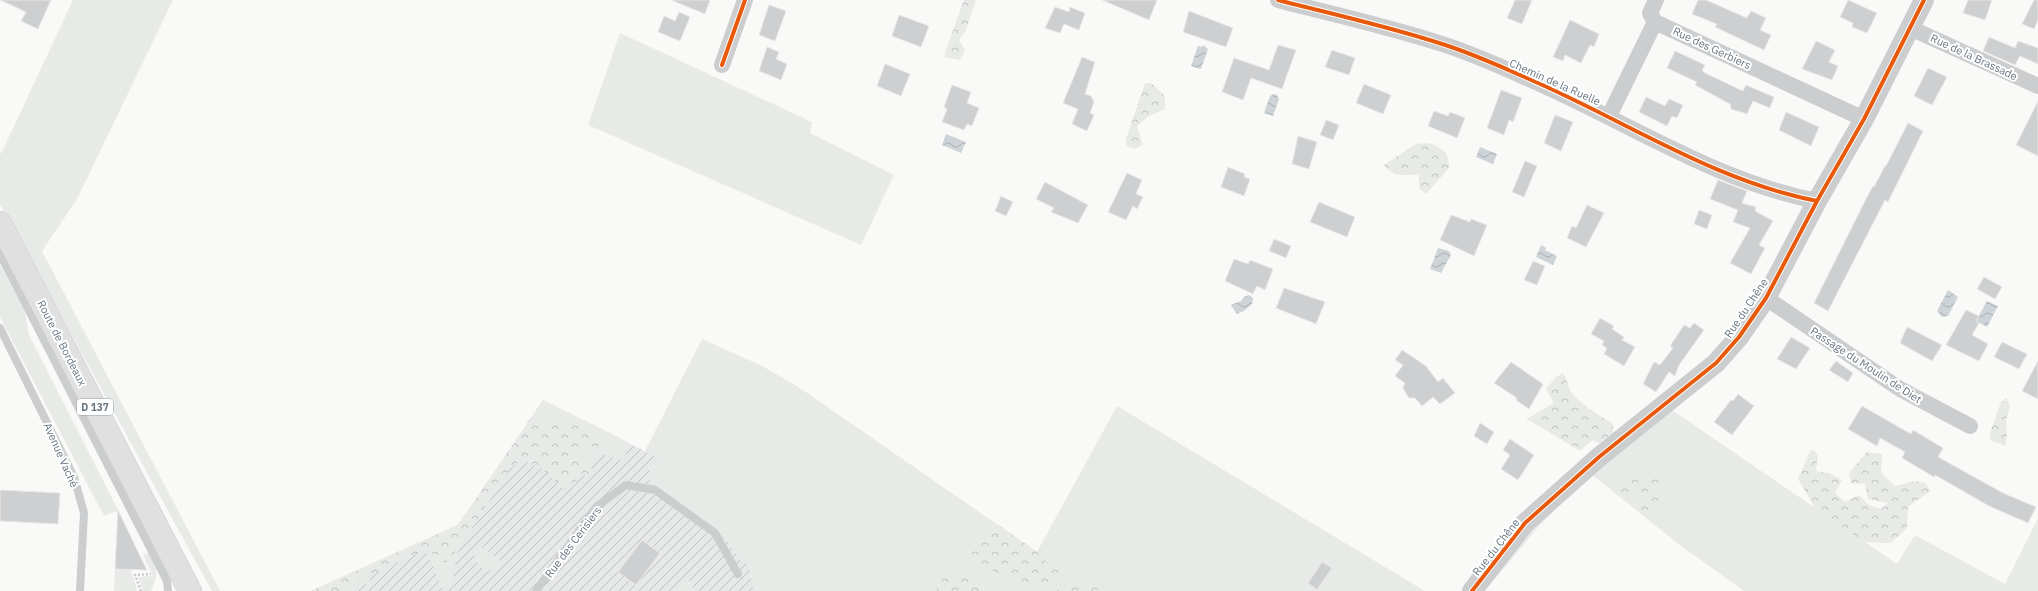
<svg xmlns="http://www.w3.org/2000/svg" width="2038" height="591" viewBox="0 0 2038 591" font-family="'IBM Plex Sans',sans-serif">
<defs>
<pattern id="industrial-furrows" width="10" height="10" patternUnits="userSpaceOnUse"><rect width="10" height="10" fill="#e7e9e8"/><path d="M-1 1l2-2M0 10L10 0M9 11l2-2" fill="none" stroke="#bfc1c1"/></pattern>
<pattern id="forest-crowns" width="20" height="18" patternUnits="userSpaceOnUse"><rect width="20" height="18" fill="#e7eae6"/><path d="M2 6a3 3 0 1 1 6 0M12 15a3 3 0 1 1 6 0" fill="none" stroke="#bfc2c0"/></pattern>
<pattern id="water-waves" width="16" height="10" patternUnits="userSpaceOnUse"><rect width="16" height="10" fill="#cdd3d6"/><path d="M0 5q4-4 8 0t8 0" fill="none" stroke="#aab0b3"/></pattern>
</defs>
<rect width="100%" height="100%" fill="#f9f9f8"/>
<!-- industrial -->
<path fill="url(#industrial-furrows)" d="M543,400L736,497L754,591H311L458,525Z"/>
<!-- grass -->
<path fill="#e7eae6" d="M73,0H173L77,199L42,251L220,591H212L0,204V152L1,154Z
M620,33L812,122L810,133L894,175L861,245L588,125Z
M0,264L25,312L29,335L118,510L123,520L121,521L116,511L104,516L0,317Z
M702,339L762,366L797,386L1037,552L1117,406L1425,591H987L959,574L943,579L935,591H754L750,567L740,560L726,539L649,480V466L661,459L645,451Z
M543,400L628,442V449L623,460L597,453L592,466L577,457L575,447L609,445L546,421L528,423Z
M1672,410L1897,564L1915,535L2005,584L2038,518V591H1744L1681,546L1590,473L1541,524L1485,591H1477L1535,522L1590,472Z
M479,545L504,563L495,571C483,571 478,567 474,555Z
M425,549L446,563L458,549L452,584L442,588Z
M150,552C157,569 159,574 151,591H143L138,577L153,576L143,555Z
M115,569L131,570L137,591H114Z
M686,576L695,591H674Z
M368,577L370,582L352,591H338Z"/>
<!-- forest -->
<path fill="url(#forest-crowns)" d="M964,0H976L966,30L959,40L965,50L960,60L945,57V52Z
M1145,83H1151L1165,96V109L1149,116L1137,126L1143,145L1134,149L1126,145V139Z
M1428,143C1443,148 1449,152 1449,168L1426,194L1419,188V174C1404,175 1394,178 1384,165L1416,144Z
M1563,373C1567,379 1568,387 1572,393C1582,406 1600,415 1613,424V433L1599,443L1592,440L1580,451L1527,419L1554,403L1546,389L1556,377Z
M2006,399L2010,405L2006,421L2007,436L2005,446L1990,440V433L2001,402Z
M546,421H571L594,432L610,446L575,447L577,457L592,466L591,474L585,475L564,489L539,466L521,460L509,470L462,544L446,563L425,549L338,591H311L458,525L528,423Z
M1811,449L1818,454L1816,471L1832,474L1842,480L1835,493L1845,502L1859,495L1869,505L1881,509L1888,503L1868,499L1865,484L1851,483L1849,473L1867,452L1882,454L1881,473L1895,486L1916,481L1926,483L1930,491L1908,507L1907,528L1891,543L1864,542L1815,508L1798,479Z
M1637,469L1641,474C1637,487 1635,493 1622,498L1618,495C1619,485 1630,475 1637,469Z
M1654,475L1661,480V498L1656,513L1647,519L1639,512L1638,492Z
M999,525L1037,552L1047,563L1064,574L1063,578L1031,587L977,564L972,556L973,542Z
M959,574L987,591H935L943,579Z
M1085,583L1098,588L1097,591H1053Z"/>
<!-- water -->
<path fill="url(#water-waves)" d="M1203,45L1208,49L1201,69L1191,66L1198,46L1202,47Z
M1274,94L1277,95L1279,99L1273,116L1264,113L1270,96Z
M946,134L966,142L961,153L942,145Z
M1480,147L1497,154L1493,164L1476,157Z
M1541,245L1546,248L1545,250L1557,256L1553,265L1536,257Z
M1438,248L1449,251L1451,255L1441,273L1430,269Z
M1948,290L1958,297L1948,316L1942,317L1937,311Z
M1249,295L1253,298L1252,304L1244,311L1237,314L1231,305L1241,301L1244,297Z
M1987,301L1998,306L1987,327L1976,321Z"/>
<!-- building -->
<path fill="#cecfd0" stroke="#e8e8e8" d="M0,0H51L38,29L21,21L26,12Z
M671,0H710L705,14Z
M1102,0H1157L1149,20Z
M1515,0H1532L1522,24L1507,18Z
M1698,0H1706L1747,18L1751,11L1766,18L1760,30L1771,35L1764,50L1715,27L1717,24L1692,14Z
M1848,0L1877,13L1867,33L1852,27L1853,23L1840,17Z
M1968,0H1992L1985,20L1963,13Z
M2034,0H2038V20L2034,29L2022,24Z
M769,5L786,11L775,41L759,35Z
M1055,7L1069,12L1070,7L1085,13L1079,30L1064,24L1060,33L1045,28Z
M1189,11L1233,28L1226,47L1183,32Z
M679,12L690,17L680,41L658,32L664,16L675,21Z
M899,15L929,26L921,47L892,36Z
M1570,20L1599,34L1594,47L1590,45L1581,63L1565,55L1563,61L1553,57Z
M1989,37L2015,48L2018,41L2038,48V64L2020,56L2015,65L1983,51Z
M1816,41L1835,50L1829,62L1838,66L1832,80L1802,69Z
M1278,45L1296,50L1282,89L1251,78L1243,100L1222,92L1234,58L1269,70Z
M767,47L779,52L776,59L787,64L781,80L759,71Z
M1332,50L1355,58L1349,75L1325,67Z
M1675,51L1705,65L1702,71L1709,75L1743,91L1746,85L1774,97L1770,108L1753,101L1747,114L1731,109L1730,104L1695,85L1697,82L1667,68Z
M1082,57L1095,62L1085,94L1091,96L1094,102L1090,113L1094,115L1087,131L1072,124L1078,109L1063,103Z
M885,64L910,74L901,96L877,86Z
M1928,68L1947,77L1932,105L1914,96Z
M1364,84L1391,95L1383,114L1356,103Z
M952,85L971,92L967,103L979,108L972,126L967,124L964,130L942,122L947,109L944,107Z
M1501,90L1522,98L1513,122L1509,120L1504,135L1487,128Z
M1646,97L1665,106L1669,99L1683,105L1677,118L1672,116L1667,126L1639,112Z
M2038,101V156L2016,145Z
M1434,111L1448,116L1450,112L1465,118L1457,138L1428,126Z
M1786,112L1819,127L1811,146L1779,130Z
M1555,115L1573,122L1561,151L1544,143Z
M1326,120L1339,125L1333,140L1320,135Z
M1908,123L1923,131L1888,202L1885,200L1828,311L1814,303L1867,197L1873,186L1874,187L1885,166H1886Z
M1298,136L1317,142L1309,169L1292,164Z
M1525,161L1537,166L1524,197L1512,192Z
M1228,167L1245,174L1244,177L1250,179L1244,196L1221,187Z
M1127,173L1142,180L1136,194L1143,197L1137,209L1133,206L1126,220L1108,212Z
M1718,180L1747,191L1742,203L1756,207L1755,211L1773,221L1759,245L1765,248L1751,274L1730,263L1750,228L1733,222L1738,210L1710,199Z
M1045,182L1088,205L1078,223L1051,212L1054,208L1036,199Z
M1001,196L1013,202L1006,216L995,211Z
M1319,202L1355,217L1347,237L1310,222Z
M1587,205L1604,213L1586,247L1567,238L1572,226L1576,228Z
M1699,210L1712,215L1707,229L1694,224Z
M1451,215L1470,222L1471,219L1487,225L1474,256L1440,240Z
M1274,239L1291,246L1286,258L1269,251Z
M1234,259L1248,264L1250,260L1273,269L1265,290L1257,286L1253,294L1225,281Z
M1533,261L1545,266L1537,285L1524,280Z
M1984,277L2002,287L1995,299L1977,289Z
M1284,288L1325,302L1316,324L1276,308Z
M1966,310L1979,316L1976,321L1979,323L1972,335L1988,344L1979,361L1946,345Z
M1600,318L1614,326L1612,329L1624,337L1622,340L1635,347L1624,366L1604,354L1607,348L1602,345L1604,341L1591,334Z
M1694,323L1704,330L1679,365L1675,376L1669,372L1656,392L1643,384L1654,362L1660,365L1673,348L1670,346L1684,325L1690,328Z
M1907,327L1942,345L1932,361L1900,343Z
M1791,337L1810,348L1796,369L1777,359Z
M2002,342L2027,354L2019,369L1994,357Z
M1402,350L1426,366L1438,382L1443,378L1455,393L1440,404L1433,397L1422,406L1415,398H1409L1403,388L1405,383L1395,376L1403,365L1395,360Z
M1836,361L1853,373L1848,382L1829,370Z
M2038,361V399L2022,391Z
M1511,362L1543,384L1529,409L1516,400L1517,398L1494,383Z
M1738,394L1754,406L1732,435L1714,422L1731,400L1733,401Z
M1862,406L1911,434L1913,430L1943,448L1938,457L2003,493L2036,507L2028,523L1989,506L1935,475L1934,477L1902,458L1905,452L1880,438L1877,446L1848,429Z
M1480,423L1494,432L1487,444L1474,436Z
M1510,439L1534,455L1518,480L1501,469L1510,455L1503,450Z
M0,490L60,493L58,524L0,521Z
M118,510L140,556L147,570L115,569Z
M642,540L660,553L636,585L618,572Z
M1322,562L1332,568L1317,590L1308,583Z"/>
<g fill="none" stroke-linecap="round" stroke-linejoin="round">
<defs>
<path id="primary" d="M0,223L190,591"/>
</defs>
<!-- primary casing -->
<use href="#primary" stroke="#d5d6d6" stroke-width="24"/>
<!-- path -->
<path stroke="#c9cacb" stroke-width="2.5" stroke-dasharray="2 2" stroke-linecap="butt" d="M141,591L135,575L151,574"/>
<!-- service -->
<path stroke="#cbcdce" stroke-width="8" d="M0,254L167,581L168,591
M0,328L74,477L84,513L80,591
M536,591L596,507L626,485L655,490L715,533L738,574"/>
<!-- minor -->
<path stroke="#cbcdce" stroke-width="16" d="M1278,0C1332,14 1386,26 1439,43C1469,52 1500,66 1529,79C1624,120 1714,181 1817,201
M1655,22L1650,13L1656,0
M1910,28L2038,86
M722,65L745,0
M1609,116L1655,22L1864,119
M1766,298L1900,389L1970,426"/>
<!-- tertiary -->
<path stroke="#cbcdce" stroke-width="20" d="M1472,591L1525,523L1599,457L1716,363L1739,337L1766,298L1817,201L1864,119L1924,0"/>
<!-- primary -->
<use href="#primary" stroke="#e0e0e1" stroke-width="22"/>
<defs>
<path id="cycleway" d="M1278,0C1332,14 1386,26 1439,43C1469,52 1500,66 1529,79C1624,120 1714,181 1817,201
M722,65L745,0
M1472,591L1525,523L1599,457L1716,363L1739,337L1766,298L1817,201L1864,119L1924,0"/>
</defs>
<!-- cycleway casing -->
<use href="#cycleway" stroke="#fff" stroke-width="6"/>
<!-- cycleway -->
<use href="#cycleway" stroke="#e8590c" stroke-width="4"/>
</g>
<g text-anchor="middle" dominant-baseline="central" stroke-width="4" stroke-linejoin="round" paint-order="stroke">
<!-- shield labels -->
<rect fill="#fff" stroke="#949ea6" stroke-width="1" x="77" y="399" width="36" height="16" rx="3"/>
<g font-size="10" font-weight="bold" fill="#667480">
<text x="95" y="407">D 137</text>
</g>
<!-- street labels -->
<g font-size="11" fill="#667480" stroke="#fff">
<text transform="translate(1712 48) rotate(25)">Rue des Gerbiers</text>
<text transform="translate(1974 57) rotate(25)">Rue de la Brassade</text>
<text transform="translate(1555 82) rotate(24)">Chemin de la Ruelle</text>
<text transform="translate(1746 308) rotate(-56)">Rue du Chêne</text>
<text transform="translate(62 343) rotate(63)">Route de Bordeaux</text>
<text transform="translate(1866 365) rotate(33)">Passage du Moulin de Diet</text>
<text transform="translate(61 455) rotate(66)">Avenue Vaché</text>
<text transform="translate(573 542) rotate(-53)">Rue des Cerisiers</text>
<text transform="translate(1496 547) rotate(-52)">Rue du Chêne</text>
</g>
</g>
</svg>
